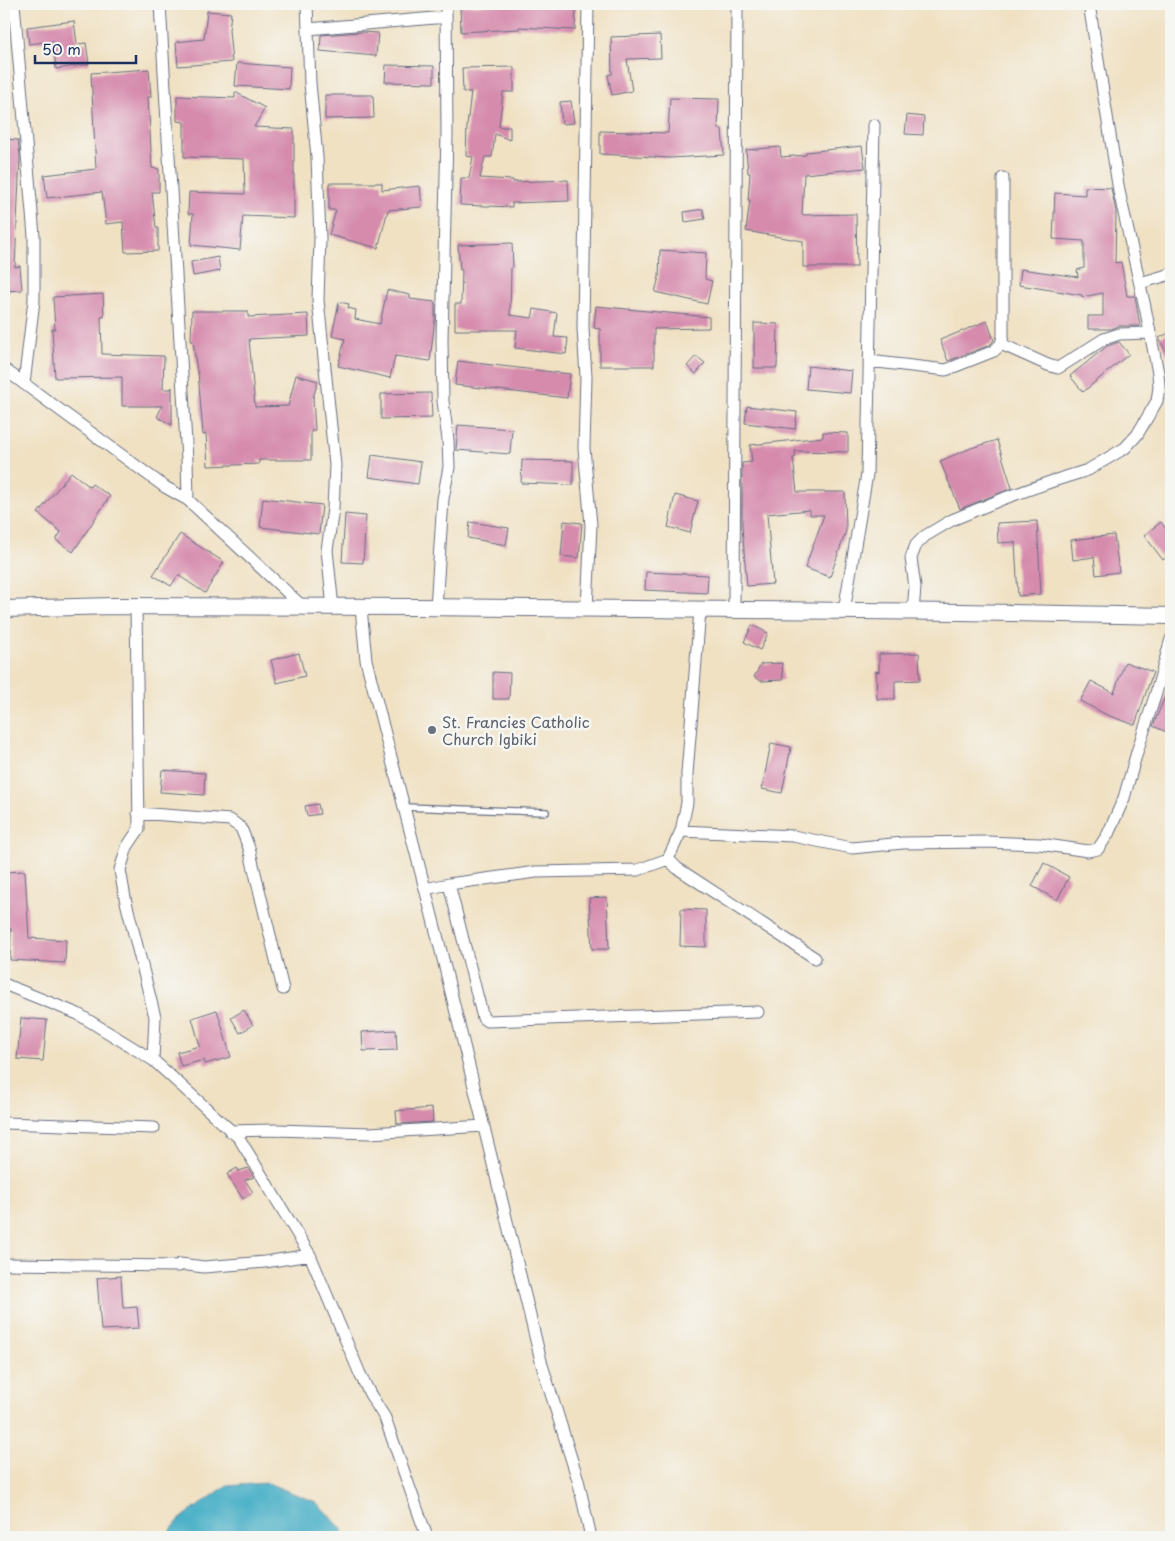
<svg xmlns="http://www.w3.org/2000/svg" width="1175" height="1541" viewBox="0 0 1175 1541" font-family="'Playpen Sans',sans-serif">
<rect width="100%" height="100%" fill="#f6f6f2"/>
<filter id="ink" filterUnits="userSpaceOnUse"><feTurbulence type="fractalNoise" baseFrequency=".02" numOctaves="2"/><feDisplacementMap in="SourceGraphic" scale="10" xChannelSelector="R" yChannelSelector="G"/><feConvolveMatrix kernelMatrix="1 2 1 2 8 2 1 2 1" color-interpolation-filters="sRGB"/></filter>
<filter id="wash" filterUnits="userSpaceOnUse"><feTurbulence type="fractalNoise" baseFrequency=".0096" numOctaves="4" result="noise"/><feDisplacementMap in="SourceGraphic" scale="20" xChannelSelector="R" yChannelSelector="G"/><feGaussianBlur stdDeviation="1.12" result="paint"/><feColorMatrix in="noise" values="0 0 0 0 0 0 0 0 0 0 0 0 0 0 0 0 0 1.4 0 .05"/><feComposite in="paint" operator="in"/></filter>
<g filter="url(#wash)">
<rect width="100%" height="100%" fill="#f0e1c3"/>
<!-- water -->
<path fill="#47afc6" stroke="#316f92" d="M267,1483L316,1502L341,1528L344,1537H165L180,1519L226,1486Z"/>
<g id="blocks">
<!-- building -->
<path fill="#d68bad" d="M512,4L576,7L575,30L519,27V29L461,32L460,6Z
M207,11L231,13L229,30L232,62L178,66L176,42L204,39Z
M74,21L77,44L86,43L89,64L56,69L53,41L29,44L27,27Z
M362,32L378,33L376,56L320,51L321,35Z
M660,35L661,58L627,59L632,91L612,95L608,75L612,74L611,37Z
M237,63L290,67L289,89L235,86Z
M386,65L434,66V83L385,82Z
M514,67V92H503L499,127H510V140L495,134L492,157H485L480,178L513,180V182L568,180L569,201L512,203V207L460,205L461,178H469L473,157L466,156L467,126L471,92H463L462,68Z
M149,69L151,97H148L152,168L159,169V192H152L156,228H158V251L125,252L123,222L106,224L102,192L47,198L44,175L96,169L91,73Z
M235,92L265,108L254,127L294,129V218L243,216L240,250L191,245L193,214H188L189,192L245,194L244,159L184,157V122L177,121V96L235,98Z
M325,95H373L374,118L325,119Z
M670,98L719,99L718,129H722L724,155L670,158L600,154V131L668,133Z
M571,101L574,123L562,124L560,102Z
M907,115L924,117L923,135L905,134Z
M4,139L18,140L20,156L15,267L20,266L22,290L4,291Z
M862,146L865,168L804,174L802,215L856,214L857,267H803V241L746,231L750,200H748L750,173H748L746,150L780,147L781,157L806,155V152Z
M329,183H382V190L420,186L422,207L388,210L378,248L329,235L336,210H329Z
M1085,187L1111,188L1116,212L1115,263L1121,262L1127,296H1135L1140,326H1119L1111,329H1088V316H1103V293L1082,297V295L1019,285L1021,269L1078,277L1077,270L1084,268V241L1053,239L1055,193L1085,195Z
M703,209L705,219L685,222L684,212Z
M512,243L513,267L511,268L510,315L532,318L534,309L557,313L554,337L568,338L566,354L515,348L517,330H455V304H461L462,270H460L458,245Z
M660,250L706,253L705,279L712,281L707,304L655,292L659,277Z
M218,257L220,271L193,276L191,262Z
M387,290L410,295V299L435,302V319L430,361L395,356L390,378L338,366L345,339L332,336L339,302L349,304L348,308L356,310L355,319L380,324Z
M103,294L104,317H101L102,354L164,356L163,389H171L172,387V425L157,417L162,406H122V377L55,378L52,329H55L53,297Z
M596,306L709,317V328L654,329V366H600V329L594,328Z
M192,311H248V317L308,314L309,336L249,339L255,407L288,406L296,375L318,381L313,398L315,430L311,431V460H259V464L208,466L206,434L203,435L198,372H197L193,341H191Z
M987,321L994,340L990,345L948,361L940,340Z
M754,323L778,324L777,368H754Z
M1171,332V362L1159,338Z
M1119,342L1129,354L1083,392L1070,376L1107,346Z
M696,356L705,363L696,374L687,366Z
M458,361L570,374L567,398L455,385Z
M808,366L852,371L850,393L806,389Z
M431,393L432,418L381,419V394Z
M747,406L797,412L795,429L745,423Z
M458,425L512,429L510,454L456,450Z
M823,432L848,433V452L795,451L796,457L793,458L797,492H845L846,531L830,577L805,568L824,515H810V510L767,514L773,584L747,586L742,527V463L752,462L750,445L823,437Z
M997,440L1012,488L960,509L940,461L971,448Z
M372,455L421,462L418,484L369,477Z
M522,460L573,461V485L521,483Z
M71,472L90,487L92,484L110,496L73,552L56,540L61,532L38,513Z
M675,495L698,501L690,533L668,527Z
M263,498L322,505L319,534L260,527Z
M345,514L366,516L363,563L342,562Z
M564,521L582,523L579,558L561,556Z
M1037,521L1041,594L1018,596L1015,542L998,543L997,523Z
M470,522L509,528L506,545L468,538Z
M1161,522L1171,536V553L1163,560L1144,535Z
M180,534L224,562L205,593L178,575L171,586L153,575Z
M1114,535L1119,572L1096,575L1094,557L1073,560L1071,540Z
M646,572L708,575L707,593L645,590Z
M752,625L768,633L760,650L744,642Z
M299,653L305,676L277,683L271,660Z
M919,653L920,680L895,681V699H877L876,671L879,672V654Z
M1125,662L1153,672L1135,725L1107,715L1080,701L1091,681L1114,693Z
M782,663L783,680L761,681L754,677L761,664Z
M493,672L510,673L509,699H493Z
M1171,682V734L1153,726Z
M771,743L791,747L782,793L762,789Z
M162,770L205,773L204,795L160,792Z
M318,804L320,814L307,816L305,806Z
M1044,863L1069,877L1057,900L1032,886Z
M25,871L29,938L66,940L65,963L10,960L11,929H4V872Z
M607,897L609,949H592L589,898Z
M681,909L706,910V947L680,946Z
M217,1010L231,1057L205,1064L204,1060L181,1066L177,1052L200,1046L192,1018Z
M244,1010L253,1025L240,1033L231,1018Z
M21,1018L47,1020L43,1061L17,1059Z
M396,1030L397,1050L363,1051L362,1032Z
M432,1108L433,1122L397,1124L396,1111Z
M237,1168L239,1171L248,1168L254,1177L245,1180L253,1192L243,1199L227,1174Z
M121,1276L123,1308L137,1307L139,1328L101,1330L97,1278Z"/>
</g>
</g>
<g filter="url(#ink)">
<use href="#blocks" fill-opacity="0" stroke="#666d81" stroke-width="1"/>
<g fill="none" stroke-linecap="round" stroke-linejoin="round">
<defs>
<path id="lane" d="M404,807L546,812"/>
<path id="street" d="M14,4L34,236V300L24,384
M160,4L187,460L188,500
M307,4L310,83L317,157L320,239L318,300L335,465L333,509L327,550L333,608
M308,29L446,17
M1140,283L1171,274
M1001,344L1048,365L1058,368L1104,339L1119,334L1150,333
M869,361L946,370L994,351L1001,344L1003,336V178
M4,369L165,487L188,500L303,607
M136,606L139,829L127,847L120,870L125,898L155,1017L153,1060
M361,608L366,660L438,939L542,1365L578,1480L591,1537
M436,608L443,499L449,467L448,440L443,401L442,340L447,134L446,4
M587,609L591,525L584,448L586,377L583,328L588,4
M734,610L737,4
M844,611L867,474L874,125
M913,612L915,587L911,558L916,545L925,536L952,520L1005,498L1053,481L1088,470L1125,448L1137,435L1157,401L1159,387L1158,373L1145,307L1119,191L1089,4
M138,813L230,820L241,828L249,848L283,989
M681,831L793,836L852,848L903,843L986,842L1040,844L1088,851L1098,849L1108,834L1124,798L1137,752L1156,693L1171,639
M668,859L677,868L815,958
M449,884L483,1018L487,1021L758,1012
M425,889L449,884L536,872L638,870L668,859L681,831L687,803V774L700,610
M4,984L78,1014L153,1060L239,1138L310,1255
M4,1123L154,1128
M230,1131L277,1130L370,1133L484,1126
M4,1264L179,1266L180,1264L204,1267L265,1262L310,1255L360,1374L370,1394L385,1418L427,1537"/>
<path id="secondary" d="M4,609L112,606L416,607L961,612L1171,616"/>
</defs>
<!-- lane casing -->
<use href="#lane" stroke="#666d81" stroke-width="8"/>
<!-- street casing -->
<use href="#street" stroke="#666d81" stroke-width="13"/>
<!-- secondary casing -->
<use href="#secondary" stroke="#666d81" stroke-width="18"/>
<!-- lane -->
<use href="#lane" stroke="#fff" stroke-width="5.5"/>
<!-- street -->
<use href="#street" stroke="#fff" stroke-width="11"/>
<!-- secondary -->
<use href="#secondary" stroke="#fff" stroke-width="16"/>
</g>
</g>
<!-- markers -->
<circle fill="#6b7280" stroke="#f6f6f2" stroke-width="2" cx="432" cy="730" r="5"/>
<g text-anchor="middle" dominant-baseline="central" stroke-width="5" stroke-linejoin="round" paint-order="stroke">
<!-- worship labels -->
<g font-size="15" fill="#5b616d" stroke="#f6f6f2" text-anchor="start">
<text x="442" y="721">St. Francies Catholic<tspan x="442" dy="17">Church Igbiki</tspan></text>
</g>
</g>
<!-- margin -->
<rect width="1175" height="1541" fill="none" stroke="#f6f6f2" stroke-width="20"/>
<!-- scale -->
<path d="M35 55v8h101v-8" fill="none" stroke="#1b2f5e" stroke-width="2.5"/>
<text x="42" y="55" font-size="15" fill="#1b2f5e" stroke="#f6f6f2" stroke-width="4" paint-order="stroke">50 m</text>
</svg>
